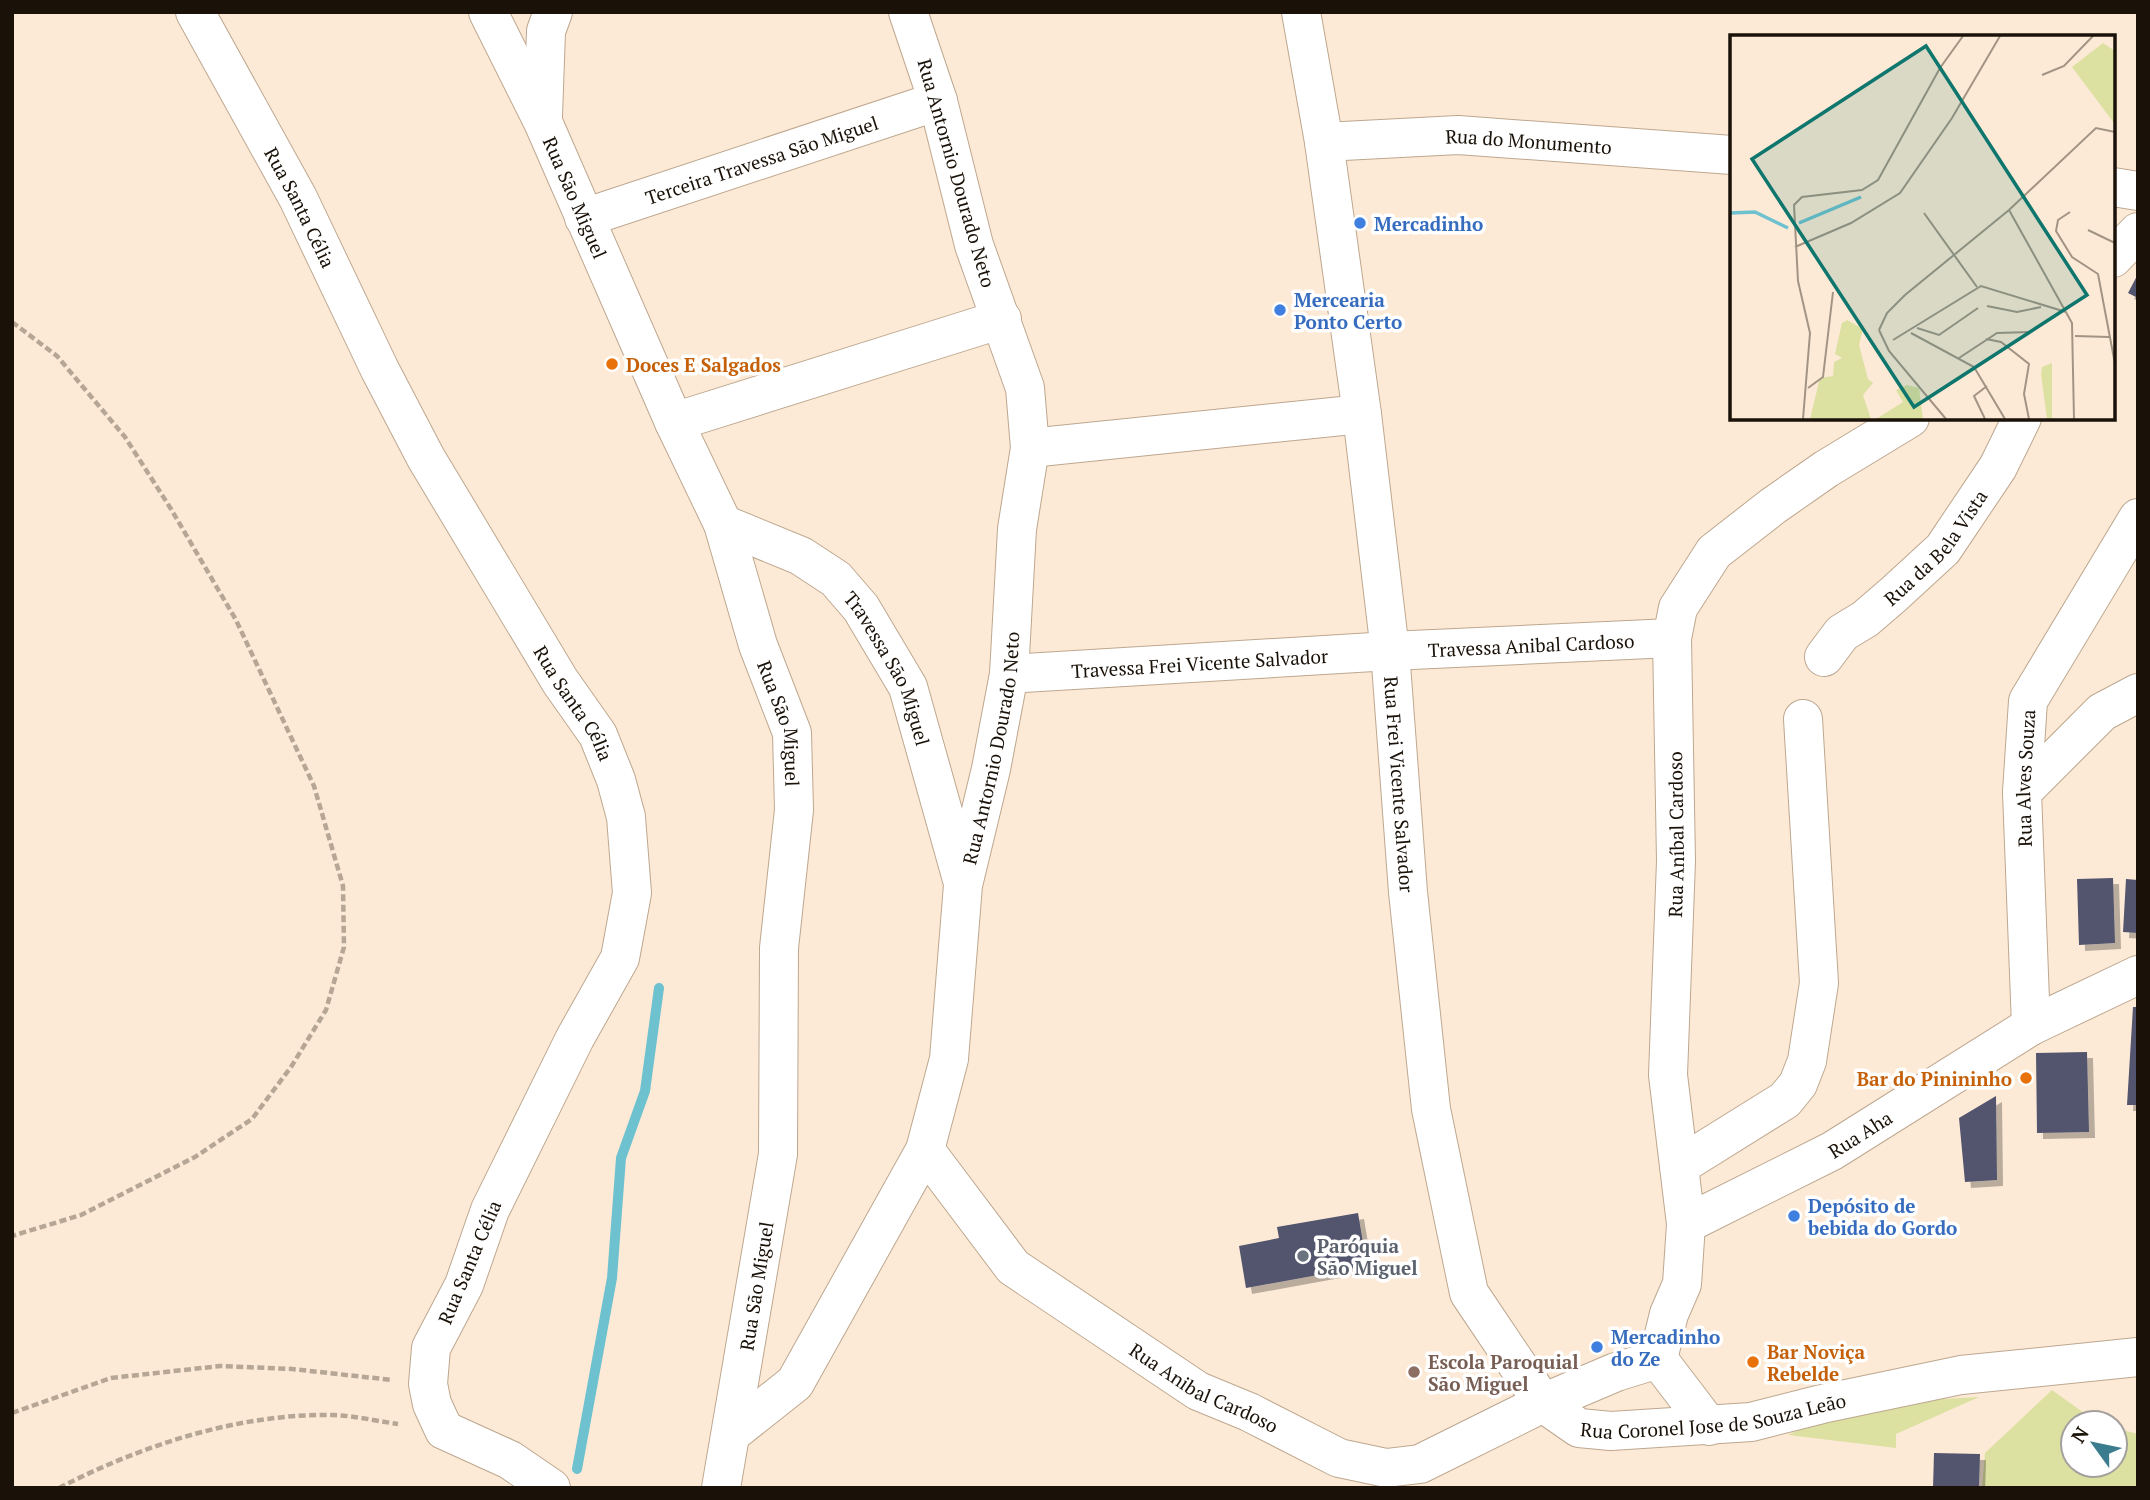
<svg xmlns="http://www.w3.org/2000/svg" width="2150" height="1500" viewBox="0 0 2150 1500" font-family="'PT Serif',serif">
<defs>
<filter id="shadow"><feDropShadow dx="6" dy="6" stdDeviation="0" flood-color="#0004"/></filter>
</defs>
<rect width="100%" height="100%" fill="#fdead6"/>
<!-- green -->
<path fill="#dce0a1" d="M2052,1390L2098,1423H2073V1465H2115V1428L2138,1434V1488H1982L1985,1453Z
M1979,1397L1896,1434V1448L1788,1435L1854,1404Z"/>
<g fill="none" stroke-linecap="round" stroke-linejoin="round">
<!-- stream -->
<path stroke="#6ec1cf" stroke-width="10" d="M577,1469L612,1278L621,1158L645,1091L659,988"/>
</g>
<!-- building -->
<path fill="#52546e" filter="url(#shadow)" d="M2138,274V298L2128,293Z
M2113,878L2115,943L2079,945L2077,879Z
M2126,879L2138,880V933L2123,932Z
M2133,1007H2138V1105H2127Z
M2087,1052L2089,1132L2037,1133L2036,1053Z
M1996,1096L1997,1180L1965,1182L1959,1118Z
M1358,1213L1367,1266L1246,1288L1239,1246L1279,1238L1277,1227Z
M1934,1453L1980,1454L1979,1488H1933Z"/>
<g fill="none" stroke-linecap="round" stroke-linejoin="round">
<defs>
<g id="minor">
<path id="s1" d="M195,12L298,198L380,370L426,458L560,681L598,735L616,780L626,817L632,893L620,958L575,1038L490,1210L464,1285L431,1348L428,1384L432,1404L444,1430L510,1460L551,1488"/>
<path id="s2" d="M488,12L543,122L674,422L723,524L758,645L792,733L794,810L779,948L778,1154L721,1488"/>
<path id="s3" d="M1301,12L1324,142L1362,414L1390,651L1408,892L1431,1109L1469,1293L1543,1403L1579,1428L1611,1431L1751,1422L1822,1404L1961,1375L2138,1357"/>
<path d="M543,116L546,31L553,12"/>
<path id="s4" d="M1324,142L1458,135L1732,155"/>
<path d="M2113,187L2138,191"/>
<path id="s5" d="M584,218L938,101"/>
<path d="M2113,258L2138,232"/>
<path d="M674,422L1002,319"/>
<path d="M1030,448L1362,414"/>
<path id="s6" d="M723,524L801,556L836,579L861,608L908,687L963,883"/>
<path id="s7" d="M1824,657L1842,633L1865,619L1893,595L1943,549L1998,467L2022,418"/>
<path id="s8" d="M1009,674L1390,651L1672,638"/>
<path d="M2022,792L2102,712L2138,693"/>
<path id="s9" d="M2031,1026L2022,792L2028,701L2138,518"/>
<path id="s10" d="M925,1150L1013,1267L1198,1391L1249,1412L1339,1458L1386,1468L1420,1464L1543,1403L1616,1372L1658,1359"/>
<path d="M1679,1166L1785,1100L1798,1084L1807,1061L1819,983L1803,719"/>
<path id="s11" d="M1686,1224L1832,1151L2031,1026L2138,975"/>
<path id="s12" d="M1658,1359L1669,1314L1682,1284L1686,1224L1668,1075L1676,861L1672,638L1678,608L1714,552L1773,506L1826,469L1910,418"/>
<path d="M1658,1359L1709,1426"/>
<path id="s13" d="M732,1433L795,1383L925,1150L949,1059L963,885L991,769L1009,674L1017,529L1030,448L1025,388L974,245L938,101L908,12"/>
</g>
</defs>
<!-- minor casing -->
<use href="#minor" stroke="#bda78f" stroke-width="40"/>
<!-- path -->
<path stroke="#b5a695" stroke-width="4.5" stroke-dasharray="7 3.5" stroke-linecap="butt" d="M12,322L57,356L125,437L171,509L236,620L314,786L343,886L344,947L326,1010L291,1067L252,1119L195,1157L81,1215L12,1236
M12,1413L111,1378L220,1366L292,1369L392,1380
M59,1488C142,1445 240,1413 334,1415C355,1416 377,1421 398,1424"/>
<!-- minor -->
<use href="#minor" stroke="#fff" stroke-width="38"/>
</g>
<!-- markers -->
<g fill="#3f7fe0" stroke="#fff" stroke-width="2.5">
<circle cx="1360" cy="223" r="7"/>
<circle cx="1280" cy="310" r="7"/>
<circle cx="1794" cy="1216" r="7"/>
<circle cx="1597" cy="1347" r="7"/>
</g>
<g fill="#e8710a" stroke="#fff" stroke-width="2.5">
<circle cx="612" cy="364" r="7"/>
<circle cx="2026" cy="1078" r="7"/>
<circle cx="1753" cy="1362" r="7"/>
</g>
<circle fill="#6b7280" stroke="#fff" stroke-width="2.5" cx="1303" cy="1256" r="7"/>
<circle fill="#8d6e63" stroke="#fff" stroke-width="2.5" cx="1414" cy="1372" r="7"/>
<g text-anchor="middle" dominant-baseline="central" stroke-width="7" stroke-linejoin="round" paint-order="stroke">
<!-- street labels -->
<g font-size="19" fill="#1a1209" stroke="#fff">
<text stroke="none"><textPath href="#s4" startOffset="205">Rua do Monumento</textPath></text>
<text stroke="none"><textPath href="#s5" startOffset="187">Terceira Travessa São Miguel</textPath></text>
<text transform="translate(957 173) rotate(74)">Rua Antornio Dourado Neto</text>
<text stroke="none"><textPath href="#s2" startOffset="205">Rua São Miguel</textPath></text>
<text stroke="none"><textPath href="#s1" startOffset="222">Rua Santa Célia</textPath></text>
<text stroke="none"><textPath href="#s7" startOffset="158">Rua da Bela Vista</textPath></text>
<text stroke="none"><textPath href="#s8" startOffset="523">Travessa Anibal Cardoso</textPath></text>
<text stroke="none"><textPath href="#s8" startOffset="191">Travessa Frei Vicente Salvador</textPath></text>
<text stroke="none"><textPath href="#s6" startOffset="231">Travessa São Miguel</textPath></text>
<text stroke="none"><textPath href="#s1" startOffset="789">Rua Santa Célia</textPath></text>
<text stroke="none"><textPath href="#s2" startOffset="772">Rua São Miguel</textPath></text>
<text stroke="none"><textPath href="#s13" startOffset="756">Rua Antornio Dourado Neto</textPath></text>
<text stroke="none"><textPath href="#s9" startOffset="248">Rua Alves Souza</textPath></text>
<text stroke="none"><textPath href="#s3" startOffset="779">Rua Frei Vicente Salvador</textPath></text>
<text stroke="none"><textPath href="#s12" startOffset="530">Rua Aníbal Cardoso</textPath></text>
<text stroke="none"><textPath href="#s11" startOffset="196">Rua Aha</textPath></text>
<text transform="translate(469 1262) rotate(-67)">Rua Santa Célia</text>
<text transform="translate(756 1286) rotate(-81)">Rua São Miguel</text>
<text stroke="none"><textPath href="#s10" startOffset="373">Rua Anibal Cardoso</textPath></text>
<text stroke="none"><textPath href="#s3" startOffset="1605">Rua Coronel Jose de Souza Leão</textPath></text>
</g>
<!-- shop labels -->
<g font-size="19" font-weight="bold" fill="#366cbe" stroke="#fff" text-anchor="start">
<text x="1374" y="223">Mercadinho</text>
<text x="1294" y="299">Mercearia<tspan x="1294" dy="22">Ponto Certo</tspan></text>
<text x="1808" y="1205">Depósito de<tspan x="1808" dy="22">bebida do Gordo</tspan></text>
<text x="1611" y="1336">Mercadinho<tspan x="1611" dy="22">do Ze</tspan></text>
</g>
<!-- food labels -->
<g font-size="19" font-weight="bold" fill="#c56008" stroke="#fff" text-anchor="start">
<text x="626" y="364">Doces E Salgados</text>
<text x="2012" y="1078" text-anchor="end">Bar do Pinininho</text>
<text x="1767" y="1351">Bar Noviça<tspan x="1767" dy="22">Rebelde</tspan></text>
</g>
<!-- worship labels -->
<g font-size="19" font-weight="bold" fill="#5b616d" stroke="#fff" text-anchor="start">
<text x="1317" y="1245">Paróquia<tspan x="1317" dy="22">São Miguel</tspan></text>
</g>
<!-- education labels -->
<g font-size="19" font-weight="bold" fill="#785e54" stroke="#fff" text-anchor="start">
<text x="1428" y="1361">Escola Paroquial<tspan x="1428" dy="22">São Miguel</tspan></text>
</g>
</g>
<!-- overview -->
<g transform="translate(1730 35)">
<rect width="385" height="385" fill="#fdead6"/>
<path d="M373,8L385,16L384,88L342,32ZM117,285L133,294L129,310L138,344L143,348L133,360L141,384H80L90,343L103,341L104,327L112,323L105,319L112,288ZM322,328V384H317L311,339L312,332ZM177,350L189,353L193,384H146L173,367L166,355Z" fill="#dce0a1"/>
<path fill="none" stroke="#6ec1cf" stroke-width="3.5" d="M0,178L25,177L58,193M69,188L131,162"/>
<path fill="none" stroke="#a29484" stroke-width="2" d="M312,40L334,31L363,1M279,175L342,288L344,384M340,177L328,185L326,196L342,222L368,239L385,329M194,178L247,252M358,195L385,208M65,212L121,188L170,158L222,83L270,1M257,271L287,277L311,272M187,293L209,300L248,273M149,295L157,278L175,260L279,175L366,93L385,97M149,295L159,316L216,384M181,298L244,332L275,384M345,301L379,302M256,304L271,307L299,329L294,359L299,384M163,305L251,251L336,277M229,323L267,298L300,297M78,353L93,342L103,257M73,384L80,298L68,246L64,170L72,162L132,155L148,145L210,33L233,1M255,384L244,361L257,351"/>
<path fill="#0f766e" fill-opacity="0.15" stroke="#0f766e" stroke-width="3.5" d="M196,11L357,260L184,372L22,124Z"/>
<rect width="385" height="385" fill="none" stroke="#1a1209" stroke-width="3.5"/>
</g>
<!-- border -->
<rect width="2150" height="1500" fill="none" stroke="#1a1209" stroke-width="28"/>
<!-- north arrow -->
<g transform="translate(2094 1444) rotate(303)"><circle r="33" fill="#ffffff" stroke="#a3a09d" stroke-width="2"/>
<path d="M0-5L12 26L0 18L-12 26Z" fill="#3b7d8e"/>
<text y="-10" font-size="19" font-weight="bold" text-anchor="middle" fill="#1a1209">N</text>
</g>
</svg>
